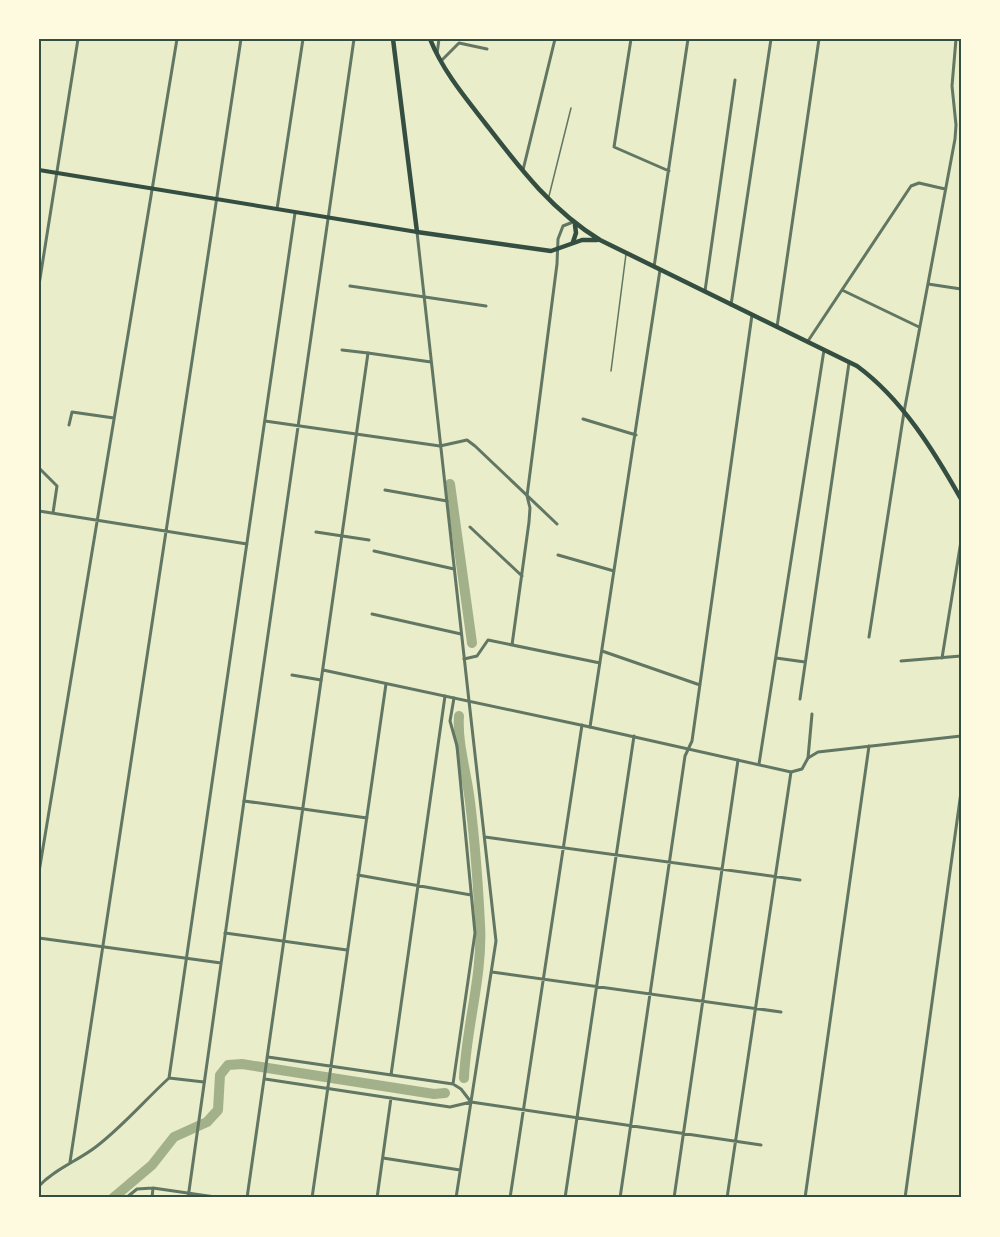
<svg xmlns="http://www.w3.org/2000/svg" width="1000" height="1237" viewBox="0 0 1000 1237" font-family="'Crimson Pro',serif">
<rect width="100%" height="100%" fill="#e9edc9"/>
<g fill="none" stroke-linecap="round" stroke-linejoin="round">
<!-- river -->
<path stroke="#a3b18a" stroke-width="10" d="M450,484L472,643
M459,716C457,744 467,774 470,802C475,842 478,884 480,924C483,976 466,1027 464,1078
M113,1198L152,1165L174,1137L207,1122L218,1110L220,1075L228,1065L242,1064L434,1094L445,1093"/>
<!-- service -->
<path stroke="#617663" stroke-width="1.5" d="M549,196L571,108
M611,371L626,254"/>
<!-- minor -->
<path stroke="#617663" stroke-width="3" d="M631,39L614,147L669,171
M437,54L439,39
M441,61L459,43L487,49
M523,170L555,39
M277,209L303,39
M654,267L688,39
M928,284L961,289
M350,286L486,306
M842,290L919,327
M705,291L735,80
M731,305L771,39
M777,327L819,39
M808,341L911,186L919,183L945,189
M342,350L368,353
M583,419L636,435
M265,421L440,446L467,440L475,446L557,524
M69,425L72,412L114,418
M39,468L57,486L53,513
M385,490L447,501
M39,511L247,544
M470,527L522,576
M316,532L369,540
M374,551L454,569
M558,555L614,571
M372,614L461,634
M869,637L904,412L955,139L956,125L952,86L956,39
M512,645L529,522L530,508L527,496L557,264L558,239L563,226L573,222
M602,651L700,685
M776,658L805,662
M942,658L961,541
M464,659L477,656L488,640L600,663
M901,661L961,656
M292,675L321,680
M800,699L849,363
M590,727L660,270
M808,758L812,714
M759,764L824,350
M244,801L354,39
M303,809L367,818
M485,837L800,880
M39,872L177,39
M358,875L471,895
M225,933L347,950
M492,972L781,1012
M268,1057L453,1084L461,1089L471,1102
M391,1075L445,696
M169,1078L295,213
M265,1079L450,1107L471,1102L761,1145
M453,1084L475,933L457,746L450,721L454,698
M383,1158L460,1170
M70,1162L241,39
M39,1186C56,1168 78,1161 97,1146C123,1126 145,1100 169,1078L204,1082
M126,1198L137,1189L153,1188L222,1198
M152,1198L153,1188
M312,1198L386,684
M377,1198L391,1098
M456,1198L496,941L469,701
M510,1198L582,725
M565,1198L634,736
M620,1198L685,756L692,741L752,315
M674,1198L738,760
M727,1198L791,772
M805,1198L869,746
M905,1198L961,792"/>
<!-- tertiary -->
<path stroke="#617663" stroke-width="3" d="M417,232L469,701
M39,285L78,39
M323,670L590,727L791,772L802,769L808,758L818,752L961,736
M39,938L221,963
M188,1198L244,801L303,809
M247,1198L368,353L431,362"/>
<!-- secondary -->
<path stroke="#344e41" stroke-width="4" d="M39,170L417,232"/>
<!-- primary -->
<path stroke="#344e41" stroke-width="4.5" d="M393,39L417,232L551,251L582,240H597
M430,39C443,71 464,96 485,123C519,167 551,210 600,240L857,366C902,399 934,451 961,499
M573,242L576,233L575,225"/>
</g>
<!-- border -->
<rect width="1000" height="1237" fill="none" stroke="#fefae0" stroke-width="81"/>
<rect x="40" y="40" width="920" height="1156" fill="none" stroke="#344e41" stroke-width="2"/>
</svg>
